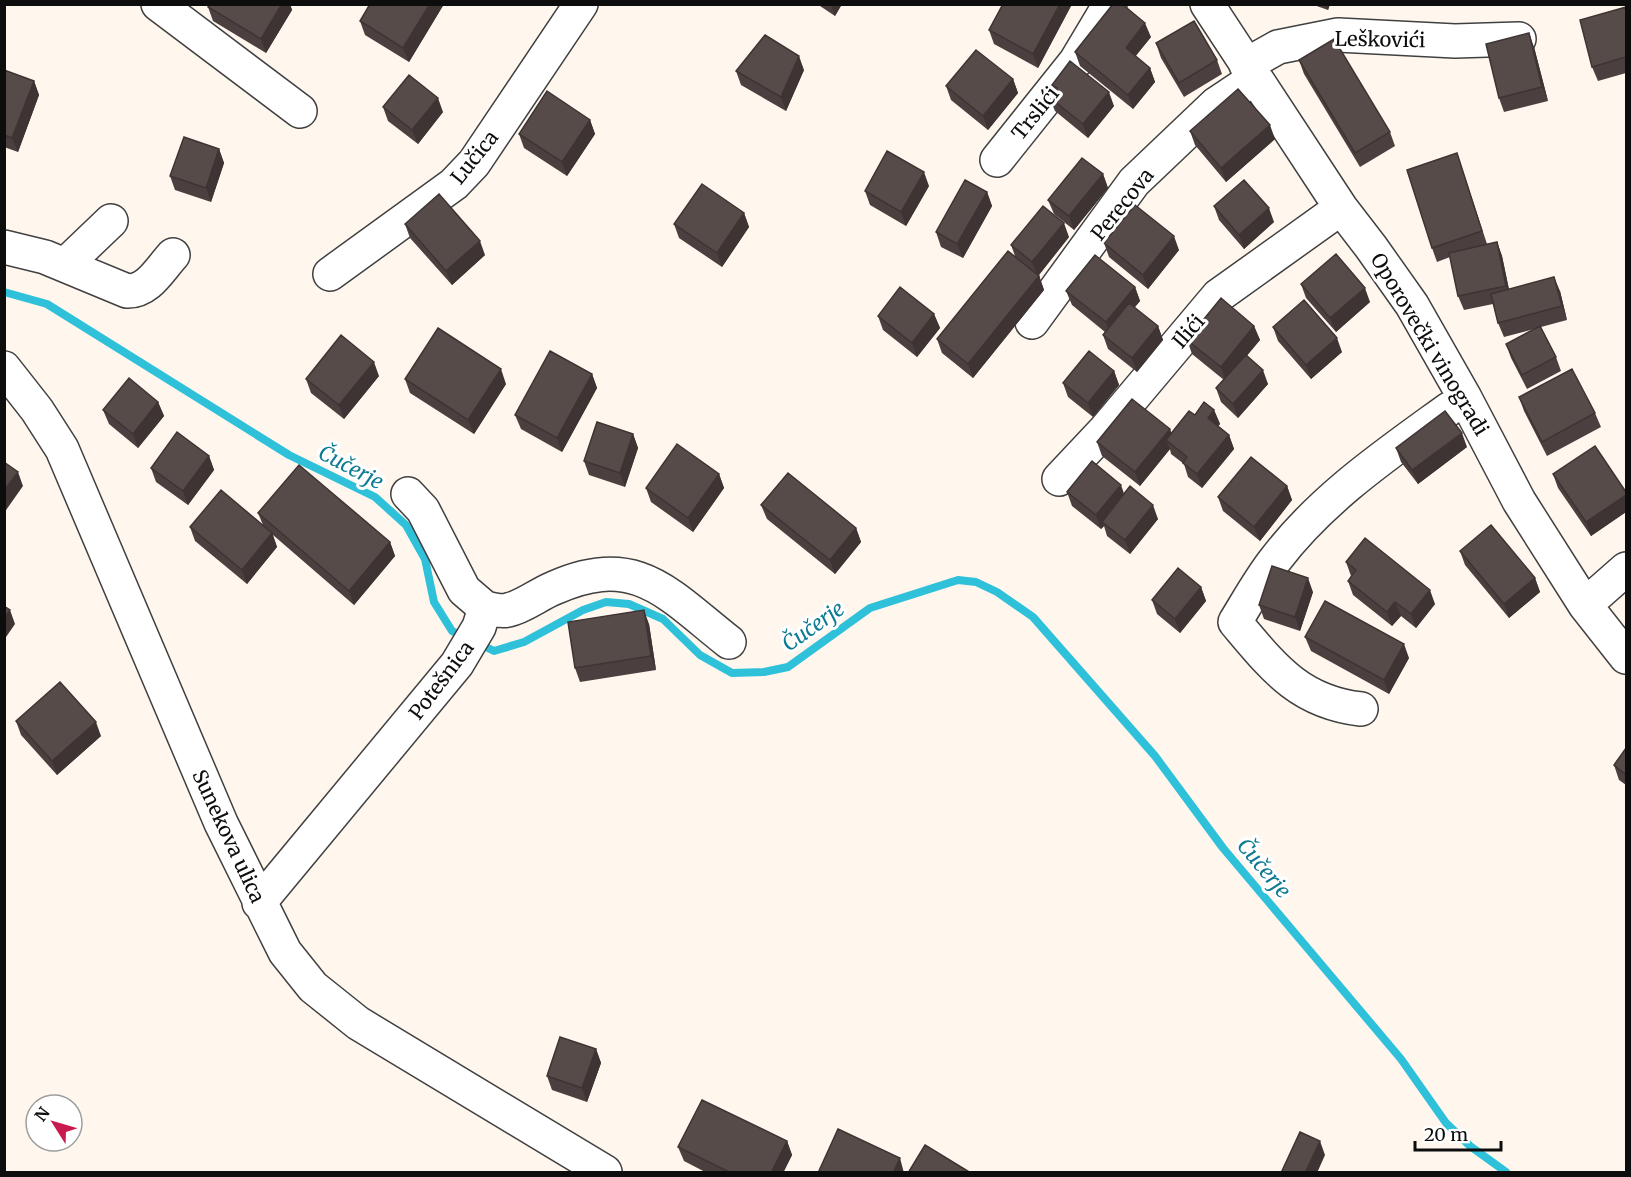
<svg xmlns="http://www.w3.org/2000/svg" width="1631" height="1177" viewBox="0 0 1631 1177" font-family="Merriweather,serif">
<rect width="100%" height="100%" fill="#fff7ee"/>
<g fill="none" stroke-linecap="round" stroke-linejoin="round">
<!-- stream -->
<path stroke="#2ec1d9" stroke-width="8" d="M4,292L47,304L289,455L375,497L406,525L425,559L434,602L452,631L466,638
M478,643L494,651L524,642L583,610L606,602L629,604L663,619L700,655L732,673L764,672L788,667L870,608L958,580L976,582L997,592L1033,617L1155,756L1223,848L1401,1059L1446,1123L1470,1146L1506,1172"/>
<defs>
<path id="minor" d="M158,4L300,111
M1207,4L1341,208L1371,247L1412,305L1465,398L1519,501L1585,605L1626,657
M1246,65L1278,47L1338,35L1455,41L1519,39
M997,160L1076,61L1110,4
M4,247L45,257L127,291C148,292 160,269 173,255
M65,265L111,221
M330,274L454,184L474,163L581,4
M1032,322L1134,182L1216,104L1255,78
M4,368L37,410L62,449L221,823L285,952L313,987L358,1023L605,1172
M1059,479L1106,429L1218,296L1341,208
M408,494L423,510L464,590L485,608
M1585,605L1626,569
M1361,709C1299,702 1273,667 1235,622C1248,601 1260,579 1275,560C1322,498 1387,454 1449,409
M259,903L457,664L479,627L485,608C491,609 501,612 508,610C523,607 539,594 554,588C636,551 668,594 729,642"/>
</defs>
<!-- minor casing -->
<use href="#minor" stroke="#404040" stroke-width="36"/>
<!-- minor -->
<use href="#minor" stroke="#fff" stroke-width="33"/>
</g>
<!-- wall -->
<path fill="#4b403f" d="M209,4H290L292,10L266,53L213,21L208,7Z
M370,4H444L409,62L365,35L360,21Z
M817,4H842L835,16Z
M1003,4H1071V6L1038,68L994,44L989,30Z
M1311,4H1330L1328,10Z
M1626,7V73L1598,81L1592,67Z
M1151,37L1135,56L1150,68L1155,82L1133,109L1080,66L1075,52Z
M1156,43L1217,60L1222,74L1184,97L1161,58Z
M1534,47L1548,101L1504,112L1499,98Z
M1299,60L1390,132L1395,146L1360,167L1304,74Z
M4,70L34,81L39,95L18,152L4,147Z
M804,70L786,111L741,85L736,71Z
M1013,79L1018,93L988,130L951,100L946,86Z
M1052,85L1114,106L1088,138L1055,111L1049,97L1054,91Z
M383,107L443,112L418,144L388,121Z
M590,120L595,134L567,176L524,148L519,134Z
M1190,131L1275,139L1226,182L1195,145Z
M219,149L224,163L211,202L175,190L170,176Z
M1457,153L1487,244L1497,242L1502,256L1509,289L1560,291L1567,320L1541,327L1556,357L1561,371L1527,389L1511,358L1506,344L1538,328L1504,337L1498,323L1493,304L1464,310L1458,296L1450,257L1437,262L1432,248Z
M1103,174L1108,188L1074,230L1054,214L1048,200Z
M929,186L906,226L870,205L865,191Z
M987,192L992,206L963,258L941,247L936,232Z
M1214,206L1274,222L1244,249L1219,220Z
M744,213L749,227L722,267L679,238L674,224Z
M405,224L485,255L452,285L410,238Z
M1069,237L1039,275L1044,290L973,378L942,353L937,339L1015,256L1011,245Z
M1104,243L1179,250L1148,289L1109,257Z
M1301,284L1370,302L1336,332L1306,298Z
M1135,287L1140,301L1134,308L1158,326L1163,340L1137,372L1108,349L1103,335L1105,332L1072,305L1066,291Z
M934,314L940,328L917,357L883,330L878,316Z
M1254,326L1260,340L1247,355L1268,384L1238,418L1221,402L1216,388L1224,380L1192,354L1187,340Z
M1273,327L1342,352L1311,379L1278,341Z
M1114,371L1119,385L1093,417L1068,397L1063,383Z
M592,374L597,388L562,452L521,429L515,415Z
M379,376L344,419L311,393L306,379Z
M405,379L506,384L474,434L410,393Z
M1519,397L1595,413L1601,427L1547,456L1524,411Z
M158,402L164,416L138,448L109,424L103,410Z
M1214,410L1220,424L1218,426L1229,435L1234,449L1202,488L1188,477L1184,464L1171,454L1170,449L1140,486L1102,456L1097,442L1170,429L1171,433L1195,415Z
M633,434L638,448L625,487L589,475L584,461Z
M1467,447L1418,484L1401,462L1396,448Z
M209,456L214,470L188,505L156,482L151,468Z
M719,474L724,488L693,532L651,502L646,488Z
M1553,474L1626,492V512L1591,536L1558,488Z
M1287,486L1292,500L1260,541L1223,511L1218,497Z
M1067,492L1124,494L1158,519L1130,554L1107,536L1104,526L1101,529L1072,506Z
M761,505L856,528L861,542L835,574L767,519Z
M258,513L390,542L395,556L354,605L273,535L277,547L247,584L195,541L190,527L263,525Z
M1460,551L1535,578L1540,592L1509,618L1465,565Z
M1346,562L1435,604L1416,628L1401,616L1392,626L1353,595L1348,581L1351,576Z
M1201,587L1206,601L1180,633L1157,614L1152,600Z
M1313,592L1300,631L1264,619L1259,605Z
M649,624L656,670L580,682L575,668Z
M1305,637L1409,658L1389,694L1311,651Z
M16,721L101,736L57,775L21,735Z
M1626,748V785L1619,780L1614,765Z
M596,1049L601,1063L587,1102L552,1090L547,1076Z
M787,1141L792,1155L783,1173H707L684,1161L678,1147Z"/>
<!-- shaded-wall -->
<path fill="#3d3433" d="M282,4H290L292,10L266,53L261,39Z
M430,4H444L409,62L403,48Z
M831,4H842L835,16Z
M1060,4H1071V6L1038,68L1033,54Z
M1326,4H1330L1328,10Z
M1145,23L1151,37L1131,62L1126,48Z
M1529,33L1534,47L1548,101L1542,87Z
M799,56L804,70L786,111L781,97Z
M1150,68L1155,82L1133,109L1128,95Z
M1013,79L1018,93L988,130L983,116Z
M34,81L39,95L18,152L12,138Z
M1109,92L1114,106L1088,138L1083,124Z
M438,98L443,112L418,144L412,130Z
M590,120L595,134L567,176L562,162Z
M1270,125L1275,139L1226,182L1221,168Z
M219,149L224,163L211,202L206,188Z
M924,172L929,186L906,226L901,212Z
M1103,174L1108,188L1074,230L1069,216Z
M987,192L992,206L963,258L957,244Z
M1269,208L1274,222L1244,249L1239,235Z
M744,213L749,227L722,267L717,253Z
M1064,223L1069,237L1038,276L1032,262Z
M1174,236L1179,250L1148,289L1143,275Z
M480,241L485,255L452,285L446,271Z
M1497,242L1502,256L1511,300L1506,286Z
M1039,276L1044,290L973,378L968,364Z
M1554,277L1560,291L1567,320L1562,306Z
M1135,287L1140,301L1111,336L1106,322Z
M1365,288L1370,302L1336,332L1330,318Z
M934,314L940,328L917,357L912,343Z
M1158,326L1163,340L1137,372L1132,358Z
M1254,326L1260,340L1226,381L1221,367Z
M1337,338L1342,352L1311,379L1306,365Z
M374,362L379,376L344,419L339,405Z
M501,369L506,384L474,434L468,420Z
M1263,370L1268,384L1238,418L1233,404Z
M1114,371L1119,385L1093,417L1088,403Z
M592,374L597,388L562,452L557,438Z
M158,402L164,416L138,448L133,434Z
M1214,410L1220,424L1213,432L1208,418Z
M1170,429L1175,443L1166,440L1170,449L1140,486L1135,472Z
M1462,433L1467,447L1418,484L1412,470Z
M633,434L638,448L625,487L620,473Z
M1229,435L1234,449L1202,488L1197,474Z
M209,456L214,470L188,505L183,491Z
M18,472L23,486L4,513V491Z
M719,474L724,488L693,532L688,518Z
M1121,485L1126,499L1102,522L1104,526L1101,529L1096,515Z
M1287,486L1292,500L1260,541L1254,527Z
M1626,495V512L1591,536L1586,522Z
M1153,505L1158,519L1130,554L1125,540Z
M856,528L861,542L835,574L830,560Z
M272,533L277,547L247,584L242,570Z
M390,542L395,556L354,605L349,591Z
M1308,578L1313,592L1300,631L1295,617Z
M1535,578L1540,592L1509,618L1504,604Z
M1201,587L1206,601L1180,633L1175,619Z
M1430,590L1435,604L1416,628L1411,614Z
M1395,602L1401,616L1392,626L1387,612Z
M10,610L15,624L4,640V619Z
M644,610L649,624L656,670L651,656Z
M1404,644L1409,658L1389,694L1384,680Z
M96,722L101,736L57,775L52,761Z
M596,1049L601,1063L587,1102L582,1088Z
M787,1141L792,1155L783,1173H771Z
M1320,1141L1325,1155L1317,1173H1305Z
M900,1158L904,1173H893Z"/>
<!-- building -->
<path fill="#574b49" stroke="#3d3433" stroke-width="1.5" d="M209,4H282L261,39L208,7Z
M370,4H430L403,48L360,21Z
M1003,4H1060L1033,54L989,30Z
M1113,4H1122L1145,23L1126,48L1150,68L1128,95L1075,52Z
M1626,7V57L1592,67L1580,20Z
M1194,21L1217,60L1179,83L1156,43Z
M1529,33L1542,87L1499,98L1486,44Z
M765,35L799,56L781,97L736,71Z
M1334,39L1390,132L1355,153L1299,60Z
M976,50L1013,79L983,116L946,86Z
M1070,61L1109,92L1083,124L1049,97L1057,88L1052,85Z
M4,70L34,81L12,138L4,135Z
M409,75L438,98L412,130L383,107Z
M1238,89L1270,125L1221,168L1190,131Z
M547,91L590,120L562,162L519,134Z
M184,137L219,149L206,188L170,176Z
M887,151L924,172L901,212L865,191Z
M1457,153L1482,231L1432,248L1407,170Z
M1082,158L1103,174L1069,216L1048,200Z
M965,180L987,192L957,244L936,232Z
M1244,180L1269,208L1239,235L1214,206Z
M702,184L744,213L717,253L674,224Z
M439,194L480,241L446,271L405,224Z
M1135,205L1174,236L1143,275L1104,243Z
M1043,206L1064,223L1032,262L1011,245Z
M1497,242L1506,286L1458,296L1449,253Z
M1008,251L1039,276L968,364L937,339Z
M1336,254L1365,288L1330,318L1301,284Z
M1095,255L1135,287L1106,322L1066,291Z
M1554,277L1562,306L1498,323L1491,294Z
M900,287L934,314L912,343L878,316Z
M1221,298L1254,326L1221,367L1187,340Z
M1304,300L1337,338L1306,365L1273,327Z
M1129,303L1158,326L1132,358L1103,335Z
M1540,326L1556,357L1522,375L1506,344Z
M438,328L501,369L468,420L405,379Z
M341,335L374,362L339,405L306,379Z
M550,351L592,374L557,438L515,415Z
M1089,351L1114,371L1088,403L1063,383Z
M1246,355L1263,370L1233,404L1216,388Z
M1572,369L1595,413L1542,442L1519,397Z
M129,378L158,402L133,434L103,410Z
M1132,399L1170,429L1135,472L1097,442Z
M1204,402L1214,410L1208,418L1229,435L1197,474L1183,463L1187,457L1166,440L1189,411L1195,415Z
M1445,411L1462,433L1412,470L1396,448Z
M597,422L633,434L620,473L584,461Z
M177,432L209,456L183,491L151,468Z
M677,444L719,474L688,518L646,488Z
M1595,446L1626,492V495L1586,522L1553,474Z
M1251,457L1287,486L1254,527L1218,497Z
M1092,461L1121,485L1096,515L1067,492Z
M4,462L18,472L4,491Z
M299,465L390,542L349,591L258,513Z
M788,473L856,528L830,560L761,505Z
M1130,486L1153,505L1125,540L1102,522Z
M221,490L272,533L242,570L190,527Z
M1491,525L1535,578L1504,604L1460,551Z
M1365,538L1430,590L1411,614L1395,602L1387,612L1348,581L1356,570L1346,562Z
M1272,566L1308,578L1295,617L1259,605Z
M1178,568L1201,587L1175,619L1152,600Z
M1325,601L1404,644L1384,680L1305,637Z
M4,606L10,610L4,619Z
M644,610L651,656L575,668L568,622Z
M60,682L96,722L52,761L16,721Z
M1626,748V775L1614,765Z
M560,1037L596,1049L582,1088L547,1076Z
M702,1100L787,1141L771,1173H731L678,1147Z
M838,1129L900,1158L893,1173H818Z
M1300,1132L1320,1141L1305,1173H1281Z
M925,1145L971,1173H908Z"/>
<g text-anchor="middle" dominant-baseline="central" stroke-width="6" stroke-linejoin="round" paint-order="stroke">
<!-- street labels -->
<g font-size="20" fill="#0d0d0d" stroke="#fff">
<text transform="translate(1380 39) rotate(1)">Leškovići</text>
<text transform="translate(1035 113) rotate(-51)">Trslići</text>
<text transform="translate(474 157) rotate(-51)">Lučica</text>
<text transform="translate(1122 204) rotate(-51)">Perecova</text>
<text transform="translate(1188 331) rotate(-49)">Ilići</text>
<text transform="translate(1430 344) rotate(59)">Oporovečki vinogradi</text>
<text transform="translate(441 680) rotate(-53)">Potešnica</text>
<text transform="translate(229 836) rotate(65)">Sunekova ulica</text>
</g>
<!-- water labels -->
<g font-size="21" font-style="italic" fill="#0d7b93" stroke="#fff">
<text transform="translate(351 467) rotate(28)">Čučerje</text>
<text transform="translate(813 626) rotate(-35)">Čučerje</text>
<text transform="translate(1264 868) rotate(50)">Čučerje</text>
</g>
</g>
<!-- border -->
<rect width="1631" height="1177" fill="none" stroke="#0d0d0d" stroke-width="12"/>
<!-- north arrow -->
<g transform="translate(54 1123) rotate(307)"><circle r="28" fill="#ffffff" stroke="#9e9e9e" stroke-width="1.5"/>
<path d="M0-4.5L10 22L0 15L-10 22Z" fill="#c91a4f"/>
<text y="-9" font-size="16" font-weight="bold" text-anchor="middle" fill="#0d0d0d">N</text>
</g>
<!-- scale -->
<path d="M1415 1141v9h86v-9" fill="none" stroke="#0d0d0d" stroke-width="3"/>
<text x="1424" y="1141" font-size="18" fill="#0d0d0d" stroke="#ffffff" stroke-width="4.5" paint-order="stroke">20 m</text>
</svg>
